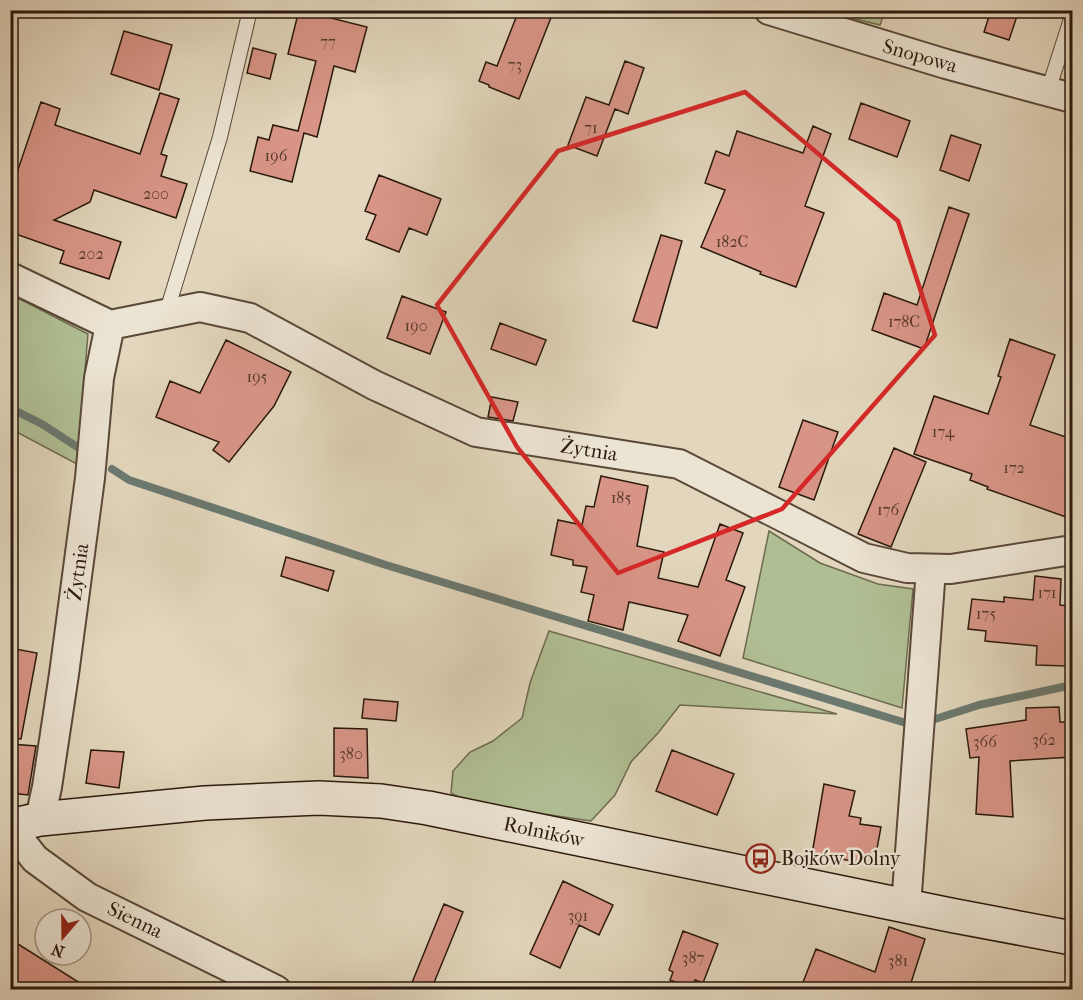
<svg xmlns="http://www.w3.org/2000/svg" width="1083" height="1000" viewBox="0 0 1083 1000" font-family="'IM FELL French Canon',serif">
<rect width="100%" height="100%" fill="#e2d6bc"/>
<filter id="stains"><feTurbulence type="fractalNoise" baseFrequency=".00333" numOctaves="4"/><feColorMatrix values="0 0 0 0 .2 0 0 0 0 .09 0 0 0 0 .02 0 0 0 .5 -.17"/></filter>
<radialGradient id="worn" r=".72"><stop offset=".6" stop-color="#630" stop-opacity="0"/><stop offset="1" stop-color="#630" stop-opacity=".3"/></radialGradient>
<!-- green -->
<path fill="#b0be93" stroke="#6e6c50" stroke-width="1.5" d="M823,11H885L880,25Z
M10,294L88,334L77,464L11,429Z
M769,531L820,563L878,584L913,589L902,708L743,658Z
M549,631L837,714L680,705L658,733L631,762L615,795L591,821L470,803L451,793L453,771L470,752L493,741L522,718L530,683Z"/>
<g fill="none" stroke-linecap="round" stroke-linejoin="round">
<!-- stream -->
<path stroke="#6b7970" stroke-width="8" d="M10,408L42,424L85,452
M112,469L129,480L386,565L906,723H914
M926,722L979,705L1072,685"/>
</g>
<!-- building -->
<path fill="#d89587" stroke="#2b190c" stroke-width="1.5" d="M299,10L367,27L355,72L334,66L317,137L304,133L292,182L250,171L258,137L269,140L273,125L298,131L316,61L288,54Z
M519,10H554L519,99L489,87V85L479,81L486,62L497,66Z
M991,10H1019L1009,40L984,32Z
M124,31L172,45L159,90L111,74Z
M253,48L276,54L270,79L247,73Z
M625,61L644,68L628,114L615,109L597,156L568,145L586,97L609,105Z
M160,93L179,99L161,154L167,156L161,176L187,184L176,218L94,190L90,202L54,220L121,242L109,279L60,263L64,251L10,232V193L41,102L60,109L55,125L140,154Z
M861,103L910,121L897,157L849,139Z
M813,126L831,134L805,206L824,213L796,287L760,274L761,272L701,247L725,190L705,183L716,151L729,156L737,131L803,153Z
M951,135L981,145L969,181L940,170Z
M379,175L441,199L427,235L409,228L399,252L366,239L376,215L365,211Z
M949,207L969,214L924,349L872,330L884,293L917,305Z
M661,235L682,241L657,328L633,321Z
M402,296L446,312L430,354L387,338Z
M500,323L546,340L536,365L491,349Z
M1010,339L1055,355L1030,425L1072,439V498L1066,517L987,489L988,487L970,480L972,474L914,454L934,396L988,414L1001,377L998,376Z
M226,340L291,372L274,406L229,462L213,450L219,442L156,417L170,381L200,393Z
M492,397L518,402L513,421L488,417Z
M803,420L838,432L814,500L779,487Z
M894,448L926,462L891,547L858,534Z
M601,476L648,486L637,546L664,552L658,578L698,587L720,524L743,533L726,580L745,587L720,656L678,641L688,615L629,602L623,630L588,621L594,595L581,592L587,567L573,565V560L551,555L558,520L582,525L586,506L594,507Z
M286,557L334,571L328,591L281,576Z
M1035,576L1061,579L1060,605L1068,606L1067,666L1036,665L1037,646L985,641L986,631L968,629L972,599L1004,602V597L1033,600Z
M10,648L37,653L21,739L10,738Z
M364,699L398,702L396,721L362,718Z
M1059,707L1060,722H1072V757L1010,761L1013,817L976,814L979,757L970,758L966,729L1026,720V708Z
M334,728L367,729L368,778L334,776Z
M10,744L36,746L28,795L10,793Z
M91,750L124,752L119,788L86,783Z
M672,750L734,774L717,815L656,791Z
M824,784L855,791L849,816L861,818L860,824L881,827L874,865L812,854Z
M563,881L613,905L599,935L579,925L560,968L530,954Z
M444,904L463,912L431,990H409Z
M889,927L925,939L910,986L916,990H800L816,949L875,972Z
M683,931L718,944L703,983L695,980L691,988L670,980L673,972L669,970Z
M10,939L91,990H10Z"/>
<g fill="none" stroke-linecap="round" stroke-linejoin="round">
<defs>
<path id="lane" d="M1048,91L1072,16
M166,314L220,137L250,10"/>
<path id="street" d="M769,10L946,64L1072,98
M10,277L110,325
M40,819L47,787L64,674L90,478L99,378L110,325L200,307L250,318L374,385L476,432L679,464L864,558L907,568L951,569L1072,550
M10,827L35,859L87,897L276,990
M906,906L931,569"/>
<path id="secondary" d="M10,826L40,819L205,803L319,798L381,801L428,808L950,915L1072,938"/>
</defs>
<!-- lane casing -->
<use href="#lane" stroke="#594838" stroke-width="16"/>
<!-- street casing -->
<use href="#street" stroke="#594838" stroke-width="32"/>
<!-- secondary casing -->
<use href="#secondary" stroke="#2b190c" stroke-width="36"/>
<!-- lane -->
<use href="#lane" stroke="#ece4d3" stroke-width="14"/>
<!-- street -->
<use href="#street" stroke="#ece4d3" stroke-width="28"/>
<!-- secondary -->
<use href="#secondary" stroke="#ece4d3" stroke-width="33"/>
</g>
<!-- marked area -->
<path fill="none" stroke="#d62828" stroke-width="4.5" stroke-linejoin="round" d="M745,92L898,221L935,335L782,509L618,573L517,447L437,305L558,151Z"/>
<!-- icons -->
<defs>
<symbol id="bus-ring" viewBox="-11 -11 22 22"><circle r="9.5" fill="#ece4d3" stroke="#8f2418" stroke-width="1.5"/><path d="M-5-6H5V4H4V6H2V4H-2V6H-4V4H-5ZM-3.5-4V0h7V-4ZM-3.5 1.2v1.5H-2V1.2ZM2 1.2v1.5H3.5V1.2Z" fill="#8f2418"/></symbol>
</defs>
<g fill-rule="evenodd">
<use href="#bus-ring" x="744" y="842" width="33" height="33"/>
</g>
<g text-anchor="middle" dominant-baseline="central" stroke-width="5" stroke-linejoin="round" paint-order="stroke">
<!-- number labels -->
<g font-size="16" fill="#56382b">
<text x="328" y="41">77</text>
<text x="515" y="64">73</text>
<text x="591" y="127">71</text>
<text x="276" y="155">196</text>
<text x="156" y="193">200</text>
<text x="732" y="241">182C</text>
<text x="91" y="253">202</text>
<text x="904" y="321">178C</text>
<text x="416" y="325">190</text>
<text x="257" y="376">195</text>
<text x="943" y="431">174</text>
<text x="1014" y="467">172</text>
<text x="621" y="497">185</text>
<text x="888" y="509">176</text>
<text x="1047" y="592">171</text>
<text x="986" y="613">175</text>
<text x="1044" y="739">362</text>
<text x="985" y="741">366</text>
<text x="351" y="753">380</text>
<text x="578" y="915">391</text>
<text x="693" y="957">387</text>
<text x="898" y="960">381</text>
</g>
<!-- street labels -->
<g font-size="20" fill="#2b190c" stroke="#ece4d3">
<text transform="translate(920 56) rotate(16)">Snopowa</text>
<text transform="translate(589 450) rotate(9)">Żytnia</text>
<text transform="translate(78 572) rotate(-82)">Żytnia</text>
<text transform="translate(544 832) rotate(12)">Rolników</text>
<text transform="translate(135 920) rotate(26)">Sienna</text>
</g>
<!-- poi labels -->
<g font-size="20" fill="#2b190c" stroke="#ece4d3" text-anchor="start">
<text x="781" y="858">Bojków Dolny</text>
</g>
</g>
<!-- margin -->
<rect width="1083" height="1000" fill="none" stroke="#e2d6bc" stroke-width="36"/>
<rect x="12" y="12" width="1059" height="976" fill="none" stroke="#2b190c" stroke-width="3"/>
<rect x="18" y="18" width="1047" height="964" fill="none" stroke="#2b190c" stroke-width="1.5"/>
<!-- north arrow -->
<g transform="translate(63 937) rotate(200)"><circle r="28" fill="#ece4d3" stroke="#9f9383" stroke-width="1.5"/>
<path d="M0-4.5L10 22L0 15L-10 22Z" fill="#8f2418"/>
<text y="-9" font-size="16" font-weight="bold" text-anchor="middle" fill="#2b190c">N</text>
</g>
<rect width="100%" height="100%" filter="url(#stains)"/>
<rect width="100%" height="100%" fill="url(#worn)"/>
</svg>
